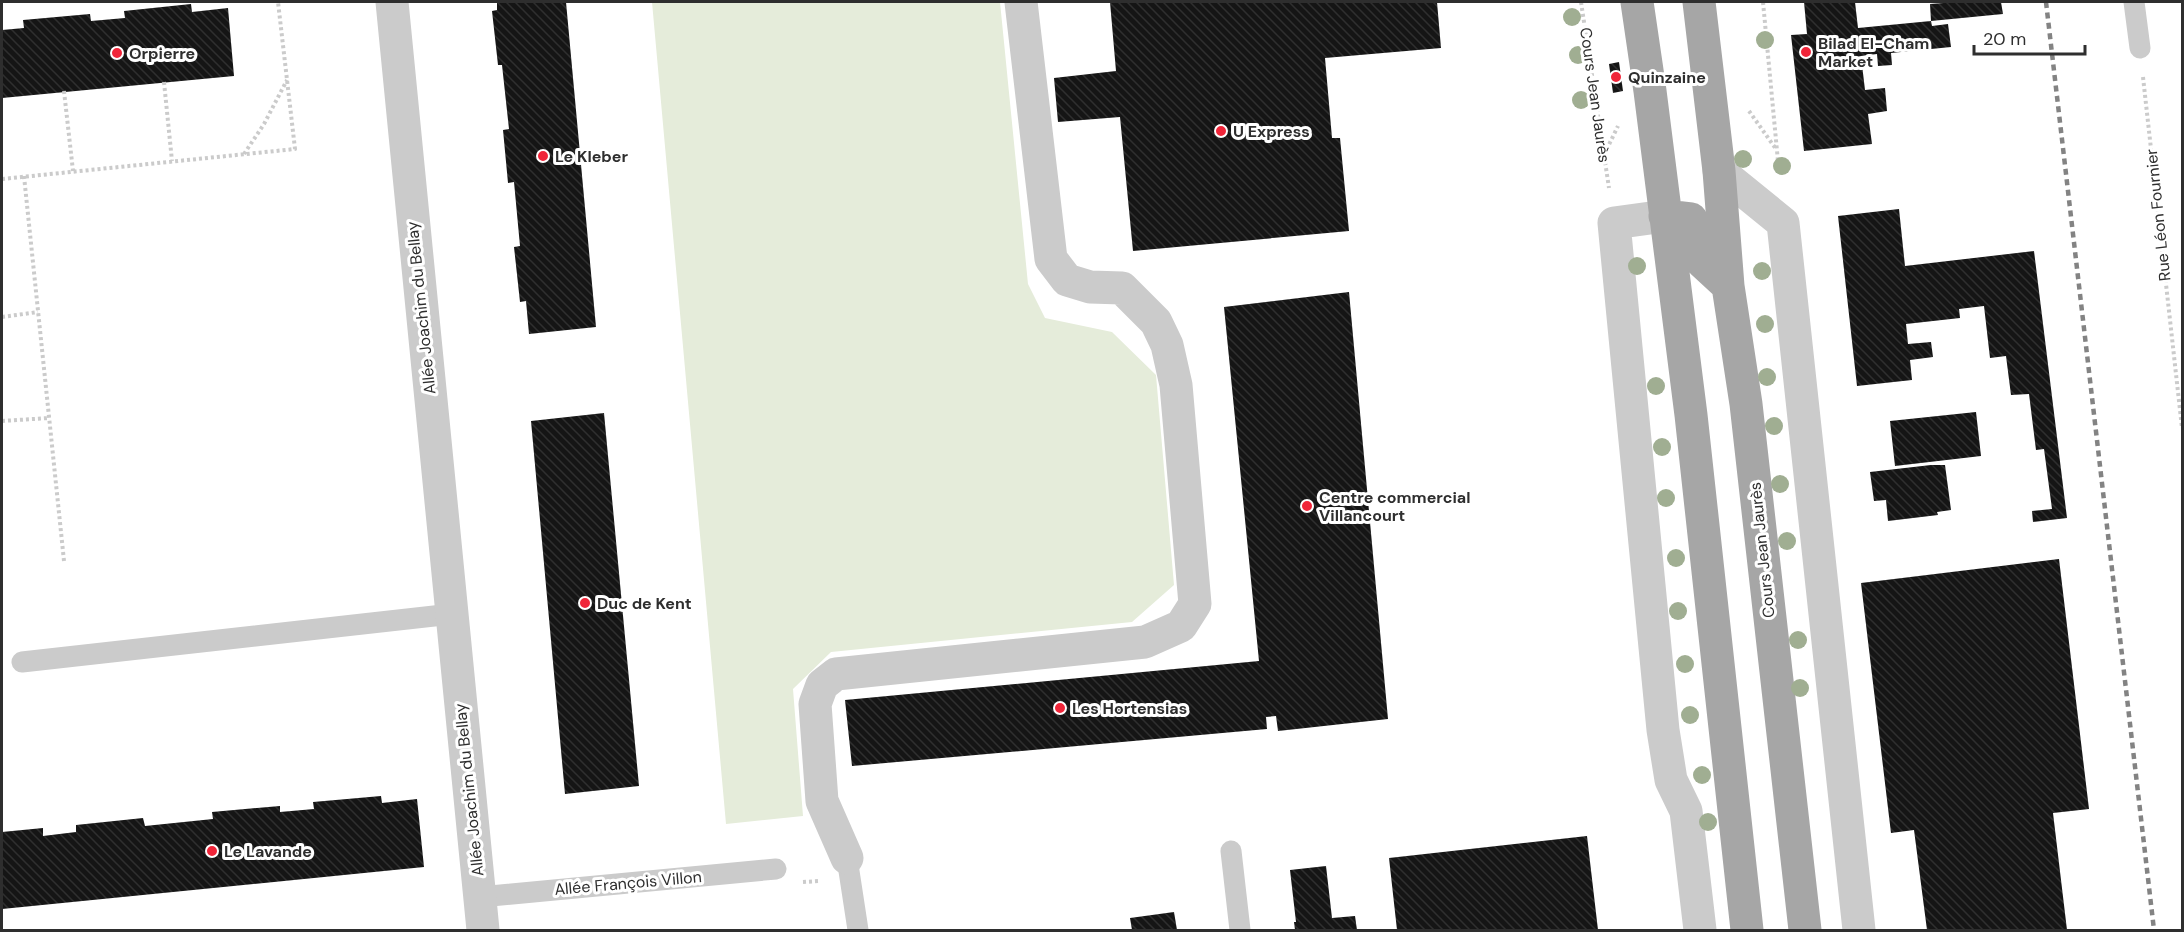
<svg xmlns="http://www.w3.org/2000/svg" width="2184" height="932" viewBox="0 0 2184 932" font-family="'DM Sans',sans-serif">
<defs>
<pattern id="building-back-hatch" width="6" height="6" patternUnits="userSpaceOnUse" patternTransform="scale(1.5)"><rect width="6" height="6" fill="#151515"/><path d="M-1 5l2 2M0 0l6 6M5-1l2 2" fill="none" stroke="#2f2f2f"/></pattern>
</defs>
<rect width="100%" height="100%" fill="#fff"/>
<!-- park -->
<path fill="#e5ecda" d="M652,2H1000L1028,284L1045,318L1112,332L1156,375L1174,585L1132,622L831,652L793,689L803,816L726,824Z"/>
<!-- building -->
<path fill="url(#building-back-hatch)" d="M497,2H566L596,327L529,334L526,301L520,302L514,247L520,246L514,182L508,183L503,130L509,129L502,65H498L492,11L497,10Z
M1110,2H1437L1441,48L1325,58L1332,138H1340L1349,231L1133,251L1120,117L1058,122L1054,78L1116,71Z
M1804,2H1855L1858,28L1931,21L1930,4L1957,2H2001L2003,14L1931,21L1932,26L1948,24L1951,47L1891,53L1892,65L1878,66L1877,54L1861,56L1865,90L1885,88L1887,111L1868,114L1872,144L1804,151L1791,35L1807,34Z
M191,4L192,12L228,8L234,76L2,98V30L24,28L23,20L90,14L91,21L125,18L124,11Z
M1619,62L1623,91L1613,93L1609,64Z
M1899,209L1905,266L2034,251L2067,518L2033,522L2032,511L2052,509L2044,449L2036,450L2029,394L2011,395L2006,356L1990,358L1984,306L1959,309L1960,318L1906,324L1908,344L1931,342L1933,357L1910,360L1912,380L1857,386L1838,216Z
M1349,292L1388,719L1278,731L1276,716L1266,717L1267,729L852,766L845,700L1259,661L1224,307Z
M1976,412L1981,456L1895,466L1890,421Z
M604,413L639,786L565,794L531,421Z
M1931,465H1945L1951,510L1937,512L1938,515L1888,521L1886,500L1874,501L1870,472Z
M2059,559L2089,809L2053,813L2067,930H1927L1914,830L1891,833L1861,583Z
M381,796L382,803L417,799L424,867L2,909V832L43,828V836L76,832V825L143,818L145,826L213,819L212,812L280,806V812L314,809L313,802Z
M1587,836L1598,930H1397L1389,858Z
M1326,866L1332,918L1355,916L1357,930H1295L1294,922H1296L1290,870Z
M1174,912L1177,930H1132L1130,918Z"/>
<g fill="none" stroke-linecap="round" stroke-linejoin="round">
<!-- path -->
<path stroke="#cbcbcb" stroke-width="4" stroke-dasharray="3 3" stroke-linecap="butt" d="M1581,2L1609,188
M1763,2L1779,172
M2143,77L2182,428
M164,82L172,161
M64,91L73,171
M1749,111L1776,149
M244,154L264,124L287,80
M1604,155L1618,126
M24,176L64,561
M2,179L295,149L278,2
M2,317L38,312
M2,421L49,418
M803,882L820,881"/>
<!-- service -->
<path stroke="#cbcbcb" stroke-width="21" d="M2134,2L2140,48
M22,662L452,614
M1231,851L1240,930
M847,858L858,930
M480,897L776,869"/>
<!-- minor -->
<path stroke="#cbcbcb" stroke-width="33" d="M392,2L483,930
M1719,171L1783,223L1859,930
M1665,216L1614,223L1663,730L1671,780L1686,811L1700,930
M847,858L822,801L815,704L822,685L836,674L1145,642L1181,626L1195,604L1176,385L1167,345L1156,322L1122,288L1090,287L1067,280L1051,259L1021,2"/>
<!-- primary -->
<path stroke="#a6a6a6" stroke-width="33" d="M1637,2L1650,91L1691,415L1747,930
M1699,2L1719,171L1728,286L1746,404L1805,930
M1665,216L1691,219L1702,262L1728,286"/>
<!-- rail -->
<path stroke="#838383" stroke-width="4.5" stroke-dasharray="6 4.5" stroke-linecap="butt" d="M2046,2L2154,930"/>
</g>
<!-- trees -->
<g fill="#a0ae92">
<circle cx="1572" cy="17" r="9"/>
<circle cx="1765" cy="40" r="9"/>
<circle cx="1578" cy="55" r="9"/>
<circle cx="1581" cy="100" r="9"/>
<circle cx="1743" cy="159" r="9"/>
<circle cx="1782" cy="166" r="9"/>
<circle cx="1637" cy="266" r="9"/>
<circle cx="1762" cy="271" r="9"/>
<circle cx="1765" cy="324" r="9"/>
<circle cx="1767" cy="377" r="9"/>
<circle cx="1656" cy="386" r="9"/>
<circle cx="1774" cy="426" r="9"/>
<circle cx="1662" cy="447" r="9"/>
<circle cx="1780" cy="484" r="9"/>
<circle cx="1666" cy="498" r="9"/>
<circle cx="1787" cy="541" r="9"/>
<circle cx="1676" cy="558" r="9"/>
<circle cx="1678" cy="611" r="9"/>
<circle cx="1798" cy="640" r="9"/>
<circle cx="1685" cy="664" r="9"/>
<circle cx="1800" cy="688" r="9"/>
<circle cx="1690" cy="715" r="9"/>
<circle cx="1702" cy="775" r="9"/>
<circle cx="1708" cy="822" r="9"/>
</g>
<!-- markers -->
<g fill="#f02539" stroke="#fff" stroke-width="2">
<circle cx="1806" cy="52" r="6"/>
<circle cx="117" cy="53" r="6"/>
<circle cx="1616" cy="77" r="6"/>
<circle cx="1221" cy="131" r="6"/>
<circle cx="543" cy="156" r="6"/>
<circle cx="1307" cy="506" r="6"/>
<circle cx="585" cy="603" r="6"/>
<circle cx="1060" cy="708" r="6"/>
<circle cx="212" cy="851" r="6"/>
</g>
<g text-anchor="middle" dominant-baseline="central" stroke-width="6" stroke-linejoin="round" paint-order="stroke">
<!-- poi labels -->
<g font-size="16" font-weight="bold" fill="#2e2e2e" stroke="#fff" text-anchor="start">
<text x="1818" y="43">Bilad El-Cham<tspan x="1818" dy="18">Market</tspan></text>
<text x="129" y="53">Orpierre</text>
<text x="1628" y="77">Quinzaine</text>
<text x="1233" y="131">U Express</text>
<text x="555" y="156">Le Kleber</text>
<text x="1319" y="497">Centre commercial<tspan x="1319" dy="18">Villancourt</tspan></text>
<text x="597" y="603">Duc de Kent</text>
<text x="1072" y="708">Les Hortensias</text>
<text x="224" y="851">Le Lavande</text>
</g>
<!-- street labels -->
<g font-size="16" fill="#2e2e2e" stroke="#fff">
<text transform="translate(1595 95) rotate(82)">Cours Jean Jaurès</text>
<text transform="translate(2158 215) rotate(-96)">Rue Léon Fournier</text>
<text transform="translate(421 308) rotate(-96)">Allée Joachim du Bellay</text>
<text transform="translate(1762 550) rotate(-96)">Cours Jean Jaurès</text>
<text transform="translate(469 790) rotate(-96)">Allée Joachim du Bellay</text>
<text transform="translate(628 883) rotate(-5)">Allée François Villon</text>
</g>
</g>
<!-- border -->
<rect width="2184" height="932" fill="none" stroke="#2e2e2e" stroke-width="6"/>
<!-- scale -->
<path d="M1974 45v9h111v-9" fill="none" stroke="#2e2e2e" stroke-width="3"/>
<text x="1983" y="45" font-size="18" fill="#2e2e2e" stroke="#ffffff" stroke-width="4.5" paint-order="stroke">20 m</text>
</svg>
